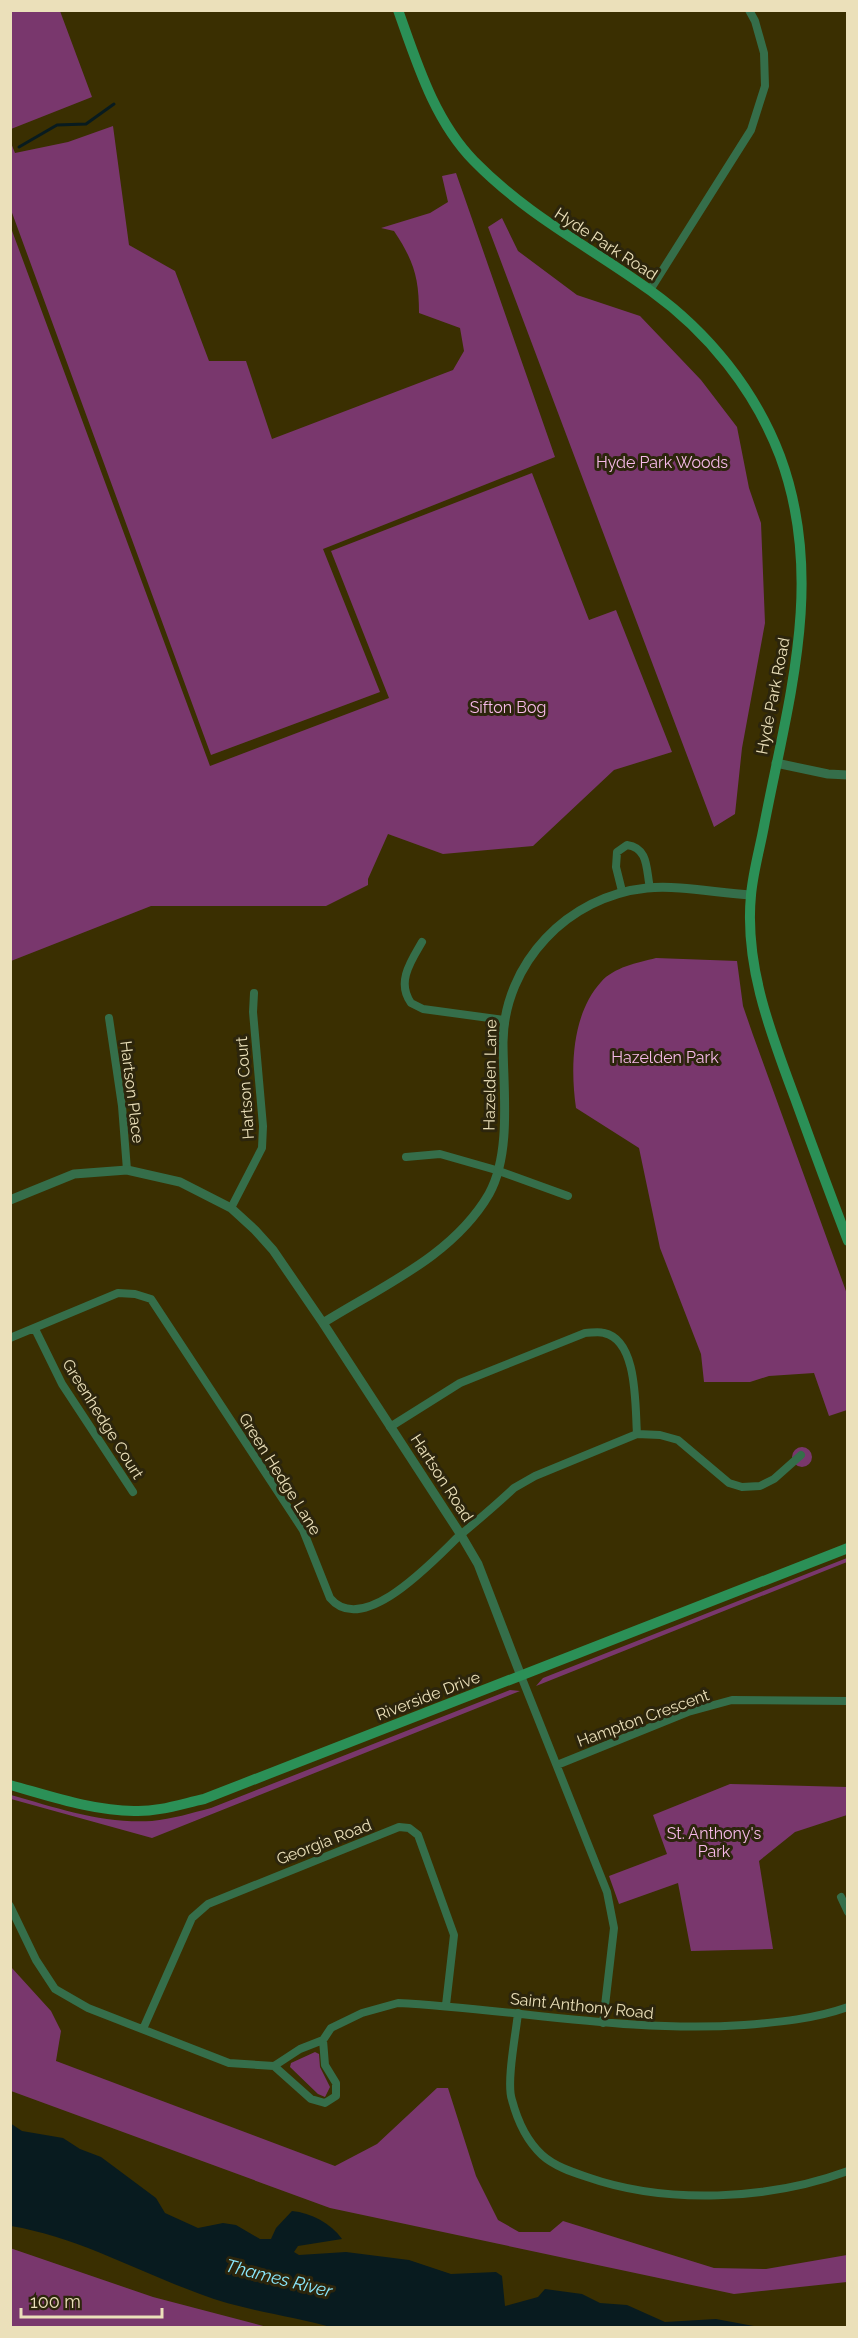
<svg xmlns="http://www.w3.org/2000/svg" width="858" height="2338" viewBox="0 0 858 2338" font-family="Raleway,sans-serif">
<rect width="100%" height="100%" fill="#3a2f01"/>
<!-- green -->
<path fill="#79376d" d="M11,10L60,11L92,97L11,129Z
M113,126L129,245L175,271L209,361H246L272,439L453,370L464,351L460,328L419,313C419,278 414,261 394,231L381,228L430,213L448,202L442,176L456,173L555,457L323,549L380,692L211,755L11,210V143L15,153L68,142Z
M502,218L518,251L577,295L640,316L701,380L737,427L749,488L761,523L765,623L742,748L735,814L714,827L488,227Z
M11,228L210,766L389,698L331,551L532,473L589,620L616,610L672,752L614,770L533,846L443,854L388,834L368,879V885L326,906H151L11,961Z
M656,958L737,961L743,1006L753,1035L847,1294V1410L829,1416L814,1373L769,1376L750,1382H704L701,1354L660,1248L639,1148L576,1108C570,1067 572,1014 601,982C614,967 637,963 656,958Z
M792 1457a10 10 0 1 1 20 0a10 10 0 1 1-20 0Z
M847,1558V1562L536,1686L543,1678Z
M510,1690L520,1691L152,1838L11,1799V1795C57,1808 103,1824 152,1821C172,1819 192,1813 211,1808Z
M730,1784L847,1787V1815L795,1832L759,1861L773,1949L691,1951L678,1883L619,1904L609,1876L667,1854L653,1815Z
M11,1967L51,2011L61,2031L56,2061L335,2166L377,2144L437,2088H448L476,2176L498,2220L519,2232H550L563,2221L714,2268L766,2269L847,2255V2282L734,2294L330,2208L11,2091Z
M315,2052L319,2054L320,2067L330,2087L325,2097L318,2094L290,2067L291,2063Z
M10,2248L153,2297L267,2327H11Z"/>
<!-- water -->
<path fill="#081b1f" d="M10,2123L22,2131L63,2138L80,2149L101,2157L156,2198L165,2213L198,2228L223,2223L236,2225L260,2239H271L276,2228L292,2211C311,2213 331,2223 342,2239L298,2246L294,2252L299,2255L346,2252L409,2260L451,2274L496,2272L502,2276L505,2306L538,2297L545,2289L582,2294L600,2303L627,2305L665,2322L716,2319L759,2327L334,2328C290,2315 244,2311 200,2294C137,2271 77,2237 11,2226Z"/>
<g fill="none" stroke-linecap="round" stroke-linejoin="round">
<!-- stream -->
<path stroke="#081b1f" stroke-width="3" d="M19,147L57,125L86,124L114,104"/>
<!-- minor -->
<path stroke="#356e4a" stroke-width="8" d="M650,290L751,130L765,86L764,53L755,21L749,10
M622,891L616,867L617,852L627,845C649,848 646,870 650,888
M422,942C411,961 396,982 411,1003L423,1009L504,1020
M109,1018L122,1106L127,1170
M406,1157L440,1154L496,1170L568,1196
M231,1208L262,1148L263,1126L253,1012L254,993
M35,1329L62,1384L133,1492
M10,1338L118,1293L135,1294L151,1299L303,1530L330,1598C363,1638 434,1560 458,1537C477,1521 496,1505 514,1488L535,1476L637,1434L660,1435L678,1440L729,1483L742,1487L760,1486L774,1479L801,1455
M390,1427L460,1383L585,1333C591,1333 598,1331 604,1333C638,1340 635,1406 637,1434
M521,1676L607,1892L614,1928L603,2023
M557,1765L688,1712L732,1700L848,1701
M841,1897L848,1912
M10,1906L36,1960L55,1989L88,2008L229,2063L274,2066L300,2049L323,2040L331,2028L362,2013L398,2003C514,2009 628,2033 744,2025C780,2022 814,2019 848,2007
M518,2013C516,2033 506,2083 512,2100C517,2119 527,2141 542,2155C554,2166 572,2172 587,2177C667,2205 769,2200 848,2171
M143,2029L192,1918L208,1904L399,1827L409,1828L418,1835L454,1935L446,2005
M274,2066L311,2099L325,2103L336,2096V2083L325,2065L323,2040"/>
<!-- tertiary -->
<path stroke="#356e4a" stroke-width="9" d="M776,763L828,774L848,775
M10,1200L74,1174L127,1170L180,1182L231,1208L255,1230L273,1250L323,1323L461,1535L478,1564L521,1676
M323,1323C382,1286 453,1256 489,1194C512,1153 503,1087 503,1042C504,963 568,896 647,888C680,885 717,893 751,895"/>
<!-- secondary -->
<path stroke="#2b9057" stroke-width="10" d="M398,10C417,63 434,120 474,161C529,217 589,246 651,291C708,332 755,390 780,456C826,580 788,701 764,826C760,848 753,872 751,895C744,967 772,1036 796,1101C813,1148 830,1194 848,1241
M10,1785C50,1796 93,1811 134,1811C158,1812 181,1804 204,1799L848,1548"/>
</g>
<g text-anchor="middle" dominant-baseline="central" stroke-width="6" stroke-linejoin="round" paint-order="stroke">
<!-- street labels -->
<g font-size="16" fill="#ebe0ba" stroke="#2c250c">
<text transform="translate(606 244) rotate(33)">Hyde Park Road</text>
<text transform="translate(773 696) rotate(-79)">Hyde Park Road</text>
<text transform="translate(490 1075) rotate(-89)">Hazelden Lane</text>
<text transform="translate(245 1088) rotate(-94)">Hartson Court</text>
<text transform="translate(132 1092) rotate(83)">Hartson Place</text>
<text transform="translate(103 1419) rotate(58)">Greenhedge Court</text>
<text transform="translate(280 1474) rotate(58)">Green Hedge Lane</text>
<text transform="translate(442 1478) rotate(57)">Hartson Road</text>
<text transform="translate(428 1696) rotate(-21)">Riverside Drive</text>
<text transform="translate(643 1718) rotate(-20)">Hampton Crescent</text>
<text transform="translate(324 1842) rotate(-21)">Georgia Road</text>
<text transform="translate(582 2006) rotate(6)">Saint Anthony Road</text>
</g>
<!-- park labels -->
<g font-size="16" fill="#f7bae9" stroke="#2c250c">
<text x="662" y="462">Hyde Park Woods</text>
<text x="508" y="707">Sifton Bog</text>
<text x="665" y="1057">Hazelden Park</text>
<text x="714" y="1833">St. Anthony's<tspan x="714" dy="18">Park</tspan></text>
</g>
<!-- water labels -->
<g font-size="18" font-style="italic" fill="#8ae8fd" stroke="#2c250c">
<text transform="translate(279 2278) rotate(14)">Thames River</text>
</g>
</g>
<!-- border -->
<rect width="858" height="2338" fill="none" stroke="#ebe0ba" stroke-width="24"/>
<!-- scale -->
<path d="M21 2308v9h141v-9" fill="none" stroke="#ebe0ba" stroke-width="3"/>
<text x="30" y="2308" font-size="18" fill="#ebe0ba" stroke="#2c250c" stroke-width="4.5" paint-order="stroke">100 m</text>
</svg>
